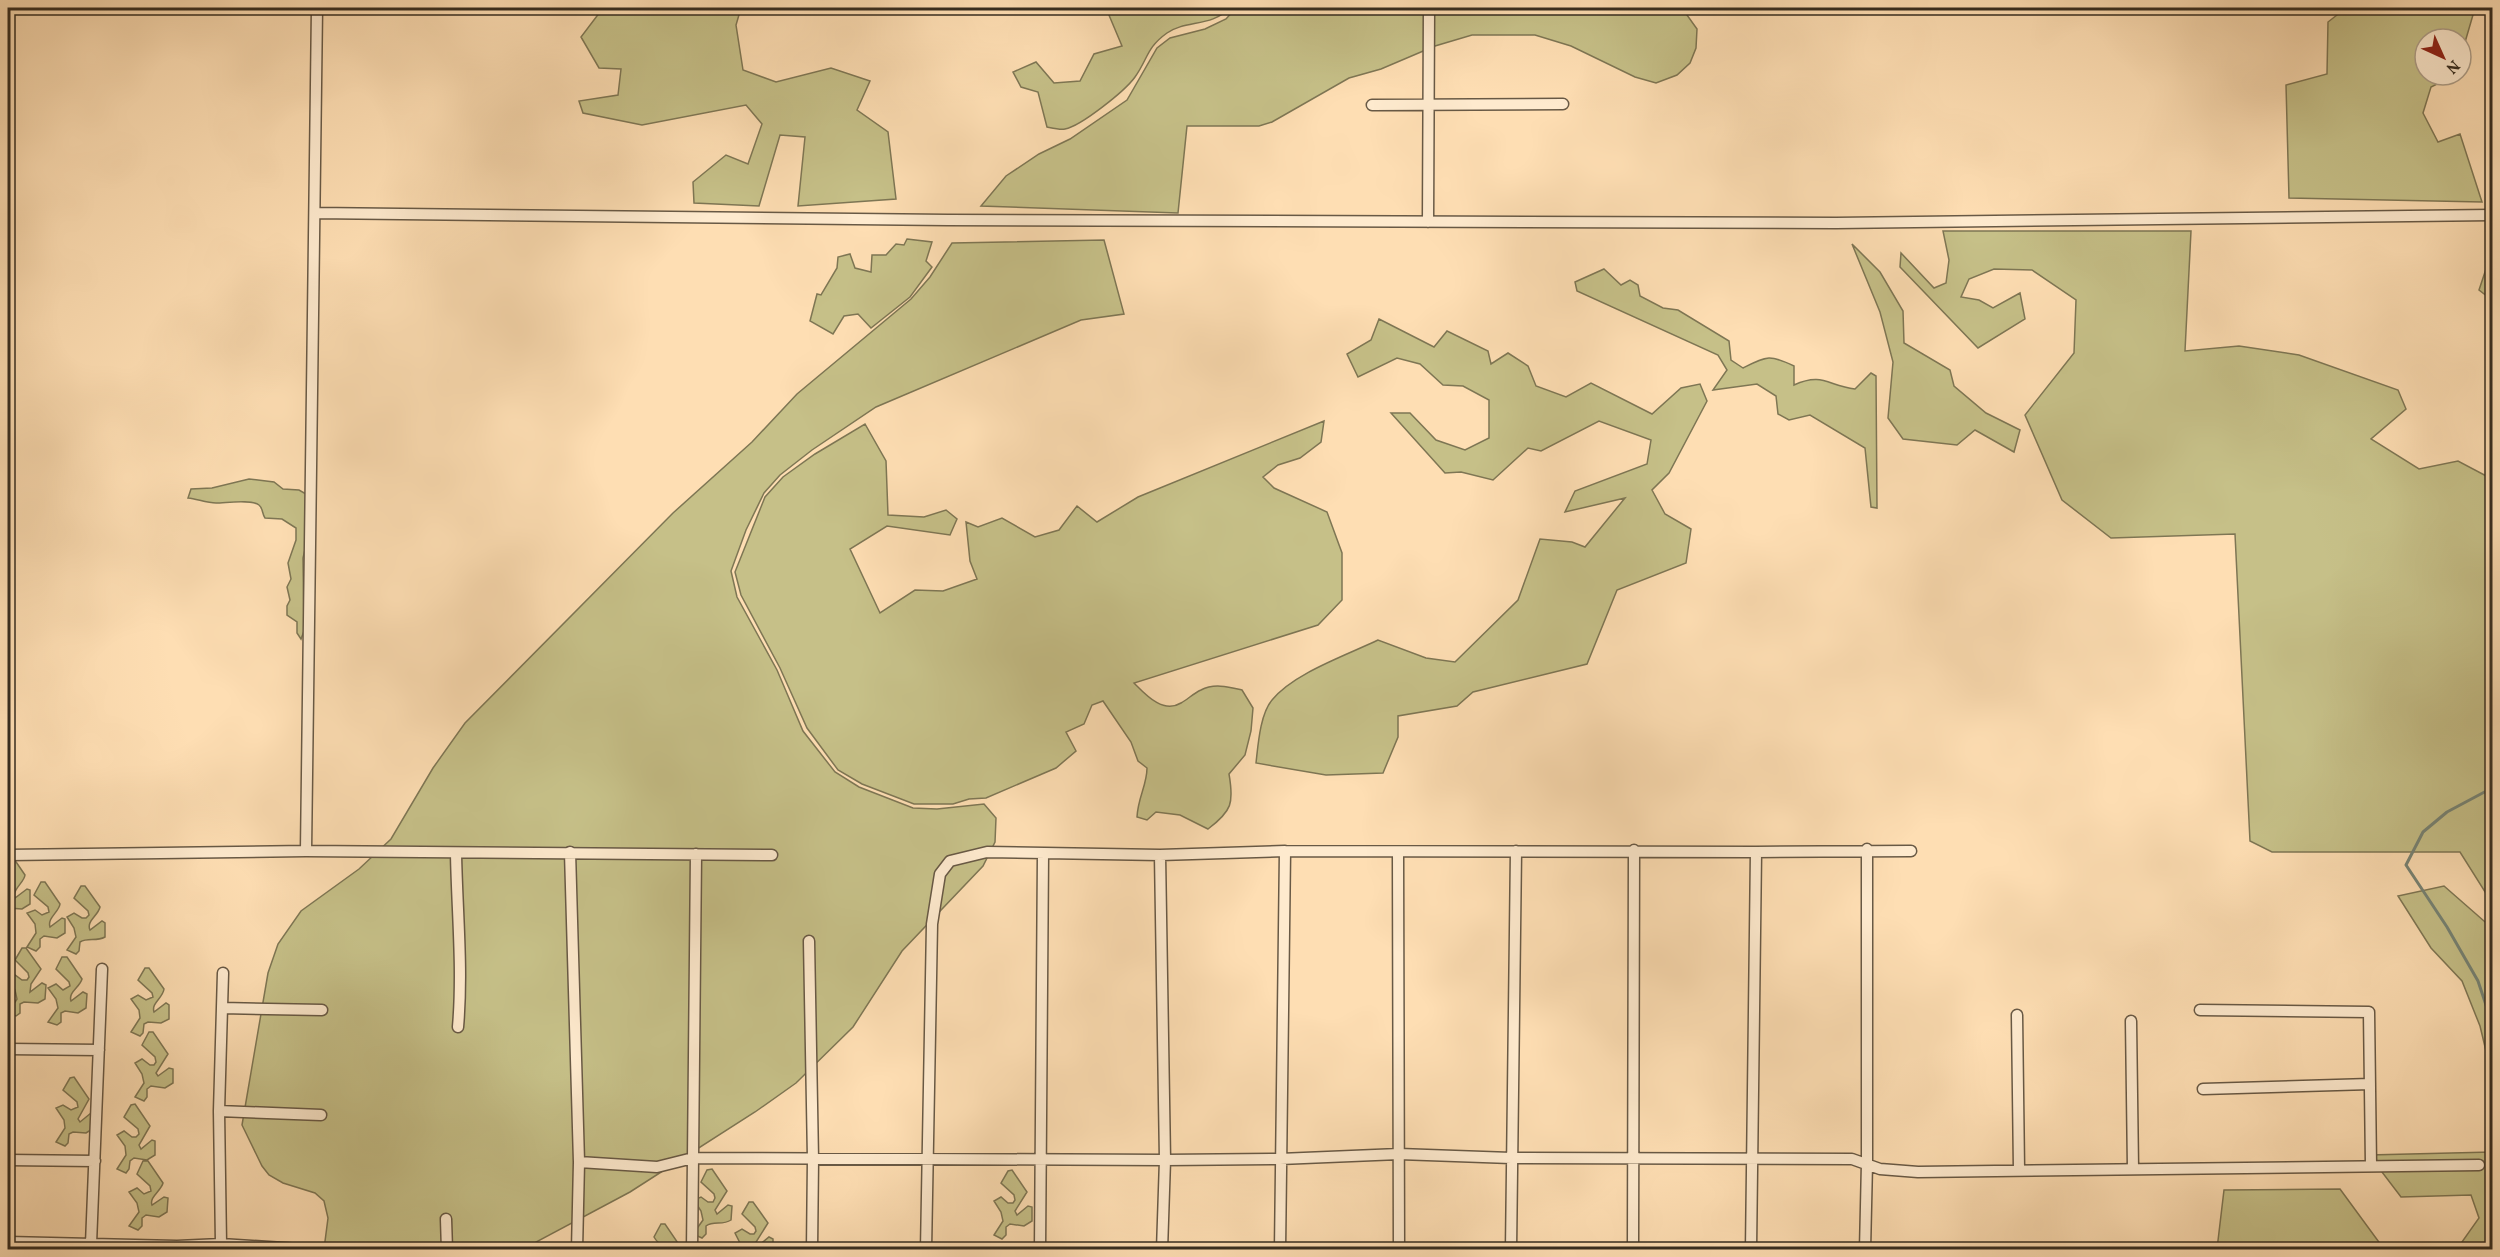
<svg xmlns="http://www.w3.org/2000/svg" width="2500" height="1257" viewBox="0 0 2500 1257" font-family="Vollkorn,serif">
<rect width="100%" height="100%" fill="#fedeb3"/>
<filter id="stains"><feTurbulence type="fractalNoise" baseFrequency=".00333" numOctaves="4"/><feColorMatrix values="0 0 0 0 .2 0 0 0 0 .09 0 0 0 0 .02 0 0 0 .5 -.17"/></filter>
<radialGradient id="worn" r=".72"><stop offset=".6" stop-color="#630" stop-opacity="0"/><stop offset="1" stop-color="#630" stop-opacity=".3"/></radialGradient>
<!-- green -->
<path fill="#c6c088" stroke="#7e7654" stroke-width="1.5" d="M603,8H741L736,25L743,70L776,82L831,68L870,81L857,110L888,132L896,199L798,206L805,137L780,135L759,206L694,203L693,182L726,155L748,164L762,124L746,105L642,125L583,113L579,101L618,95L621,69L599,68L581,37Z
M1106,8H1182V10L1229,8C1213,27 1185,20 1167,33C1146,48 1148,59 1135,77C1125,91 1081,126 1065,129C1060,130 1052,128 1047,127L1038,92L1021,87L1013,72L1036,62L1054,83L1080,81L1094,54L1122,46Z
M1236,8H1682L1697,29L1696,48L1690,63L1677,75L1656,83L1635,77L1571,46L1535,35H1472L1435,46L1381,69L1349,78L1272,122L1259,126H1187L1178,213L981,206L1006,176L1039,154L1070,139L1127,100L1157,48L1170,38L1205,29L1226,19Z
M2346,8H2475L2461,56V39H2425V75H2455L2431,87L2423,113L2438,142L2460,134L2482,202L2289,198L2286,85L2327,74L2328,22Z
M1943,231H2191L2185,351L2239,346L2299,355L2398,390L2406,409L2371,439L2419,469L2458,461L2492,479V903L2460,852H2272L2250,841L2235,534L2111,538L2062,500L2025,415L2074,353L2076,300L2032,270L1994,269L1969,279L1961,297L1979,300L1993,308L2020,293L2025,319L1978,348L1900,267L1901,253L1934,288L1946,283L1949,260Z
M907,239L932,242L926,261L932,267L910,297L871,328L858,314L844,316L833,334L810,321L817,294L821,295L837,268L838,257L850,254L855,268L871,272L872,255H886L896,244L904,245Z
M1104,240L1124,314L1081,320L876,407L812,450L780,475L764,493L746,530L731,571L737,597L777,670L803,731L835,772L859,787L913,808L937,809L984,804L996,818L995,842L983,866L902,951L853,1027L796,1083L755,1112L630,1192L536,1242L529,1249H324L328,1218L324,1201L315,1193L283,1183L269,1175L262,1166L242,1125L268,973L278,944L301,911L359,869L391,839L433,768L465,723L673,513L752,442L797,394L911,299L930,277L952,243Z
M1852,244L1880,272L1903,311L1904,343L1950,370L1954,386L1986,413L2020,430L2014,452L1975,430L1957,445L1903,439L1888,418L1893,362L1880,312Z
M2492,251V300L2479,290Z
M1604,269L1621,285L1630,280L1638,285L1640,296L1663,308L1678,310L1729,341L1731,360L1743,368C1767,356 1769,354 1794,366V385C1823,372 1828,386 1855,389L1871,373L1876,376L1877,508L1871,507L1865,448L1810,415L1789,420L1778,414L1776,396L1757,384L1713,390L1727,370L1718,355L1577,291L1575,282Z
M1379,319L1434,347L1447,331L1488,351L1491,364L1508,353L1528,366L1536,386L1566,397L1591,383L1652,414L1681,388L1700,384L1707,401L1669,473L1652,490L1665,514L1691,529L1686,563L1617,590L1587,664L1473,692L1457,706L1398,716V737L1383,773L1326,775L1256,763C1258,746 1260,714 1272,700C1294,673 1347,655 1378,640L1426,658L1455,662L1518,600L1540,539L1572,542L1585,547L1625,498L1565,512L1575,491L1647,464L1651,440L1599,421L1541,451L1528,448L1493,480L1461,472L1445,473L1391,413H1410L1436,440L1465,450L1489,438V400L1463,386L1443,385L1420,364L1397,358L1358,377L1347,354L1371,340Z
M1324,421L1321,442L1300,458L1278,465L1263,477L1274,488L1327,512L1342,553V600L1318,625L1134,683C1146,695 1163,714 1181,703C1188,699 1194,693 1201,690C1214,683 1229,687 1242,690L1253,708L1251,731L1245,755L1229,774C1234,803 1232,811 1208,829L1180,815L1156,812L1147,820L1137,817C1138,797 1147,785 1147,768L1138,761L1131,742L1103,701L1092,705L1084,724L1066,732L1076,751L1056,768L986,798L969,799L953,804H914L862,784L838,770L807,728L780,668L741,595L735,572L765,497L783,477L815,454L865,424L886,461L888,515L924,517L946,510L957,519L950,535L887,526L850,549L880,613L915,590L943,591L977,579L970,561L966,522L978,527L1002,518L1035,537L1059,530L1077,506L1097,522L1138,497Z
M249,479L274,482L283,489L299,490L306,494L307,541L303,558L304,631L301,639L297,633V622L287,615V606L290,600L287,587L291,579L288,563L296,540V528L282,519L265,518C262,514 263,508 259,505C252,499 226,503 216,503C207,503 197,499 188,498L191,489L212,488Z
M8,853H10L25,875C24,883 12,889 15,898L27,889L30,890V904L22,909L8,908V886H12L14,882L8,873Z
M41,882H45L60,904C59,912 47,918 50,927L62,918L65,919V933L57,938L44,936L40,939V947L36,951L27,947L36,933L35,924L27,913L35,910L42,915L49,912L48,907L34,895Z
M81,886H85L100,907C98,916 86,921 90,930L102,921L105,923V937C96,942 88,937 80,942L79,951L76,954L67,950L76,937L74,928L67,917L74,913L82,918H86L89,915L88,911L74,898Z
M2444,886L2492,928V1076L2480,1026L2462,981L2431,948L2398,896Z
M22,948H26L41,969L31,984L30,992L42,983L46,985L45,999L38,1003L24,1002L20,1004V1013L16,1016L8,1013L17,999L15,990L8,979L15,975L22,980H27L29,977L28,973L15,960Z
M62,957H67L82,979C80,987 68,992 71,1001L83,992L87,994L86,1008L78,1013L65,1011L61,1013V1022L57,1025L48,1022L58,1008L56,999L48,988L56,984L63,990L70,986L69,982L56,969Z
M145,968H149L164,989C163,998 151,1003 154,1012L166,1003L169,1005V1019L161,1023L148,1022L144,1024L143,1033L140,1036L131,1032L140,1018L139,1010L131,999L138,995L146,1000L153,997L152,993L138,980Z
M149,1032H153L168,1054L156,1073L158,1076L169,1068L173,1069V1083L165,1088L151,1086L147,1089V1097L144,1101L135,1097L144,1083L142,1074L135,1063L142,1059L150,1065H154L156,1062L155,1057L142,1045Z
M74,1077L89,1099L78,1119L80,1122L91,1113L94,1114V1128L86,1133L73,1132L69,1134L68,1143L65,1146L56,1142L65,1128L64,1120L56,1108L63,1105L71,1110L78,1107L77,1102L63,1090L70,1078Z
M135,1104L150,1126L139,1145L141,1149L152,1140L155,1141V1155L147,1160L134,1158L130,1161L129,1169L126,1173L117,1169L126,1155L125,1146L117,1135L124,1131L132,1137H136L139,1134L138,1129L124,1117L131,1105Z
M2492,1152V1249H2457L2479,1218L2471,1195L2401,1197L2369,1155Z
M143,1161H148L163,1183C161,1191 149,1197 152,1205L164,1197L168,1198L167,1212L159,1217L146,1215L142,1218V1226L138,1230L129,1226L139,1212L137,1203L129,1192L137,1188L144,1194L151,1191L150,1186L137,1174Z
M712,1169L727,1191L715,1210L717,1214L728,1205L732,1206L731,1220C722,1226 714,1220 706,1226V1234L702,1238L693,1234L703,1220L701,1211L694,1200L701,1197L708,1202H713L715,1198L714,1194L701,1182L707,1170Z
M1012,1170L1027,1192L1015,1211L1017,1215L1028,1206L1032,1207V1221L1024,1226L1010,1224L1006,1227V1235L1002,1239L994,1235L1003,1221L1001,1212L994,1201L1001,1197L1008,1203H1013L1015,1200L1014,1195L1001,1183L1008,1171Z
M2340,1189L2384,1249H2217L2224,1190Z
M749,1202H753L768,1223L756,1242L758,1246L769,1237L773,1239V1249H743L735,1233L742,1229L750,1234H754L756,1231L755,1227L742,1214Z
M661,1224H665L680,1246L679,1249C669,1250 659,1246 654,1237Z"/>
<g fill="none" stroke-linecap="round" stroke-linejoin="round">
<!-- stream -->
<path stroke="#768375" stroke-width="3" d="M2492,788L2447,812L2423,832L2406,865L2447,927L2478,981L2492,1023"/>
<defs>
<path id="minor" d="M1372,105L1563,104
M315,213L948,220L1836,223L2492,215
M1428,222L1429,8
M306,851L317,8
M570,852L579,1162L577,1250
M1398,852L1399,1250
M456,853C457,911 463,969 458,1027
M8,855L306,851L772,855
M1160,855L1165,1160L1162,1250
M809,941L813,1159L812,1250
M222,1008L322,1010
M2200,1010L2369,1012L2371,1165
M2017,1015L2019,1170
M2131,1021L2133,1169
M8,1049L99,1050
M2203,1089L2370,1084
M219,1111L321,1115
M8,1160L95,1161
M579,1162L657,1167L693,1158L696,854
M446,1219L447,1250
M8,1242L177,1246L221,1244L315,1250
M91,1244L102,969
M221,1244L219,1111L223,973
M692,1250L693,1158L1165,1160L1280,1159L1399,1154L1511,1158L1852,1159L1880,1169L1918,1172L2479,1165
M926,1250L932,924L940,874L950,861L987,852L1160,855L1285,851L1756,852
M1040,1250L1043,854
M1280,1250L1285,851
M1511,1250L1516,851
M1633,1250L1634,850
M1751,1250L1756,852L1911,851
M1865,1250L1867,1163V849"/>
</defs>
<!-- minor casing -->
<use href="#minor" stroke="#685945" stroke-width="13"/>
<!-- minor -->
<use href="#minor" stroke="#feeace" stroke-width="10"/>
</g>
<!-- margin -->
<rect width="2500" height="1257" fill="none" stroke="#fedeb3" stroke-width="30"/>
<rect x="9" y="9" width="2482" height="1239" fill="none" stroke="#362d20" stroke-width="3"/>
<rect x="15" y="15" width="2470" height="1227" fill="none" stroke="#362d20" stroke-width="1.5"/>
<!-- north arrow -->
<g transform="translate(2443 57) rotate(135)"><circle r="28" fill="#feeace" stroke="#ae9e88" stroke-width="1.5"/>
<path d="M0-4.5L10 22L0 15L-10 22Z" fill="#8f2418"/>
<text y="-9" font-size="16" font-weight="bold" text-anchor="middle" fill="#362d20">N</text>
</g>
<rect width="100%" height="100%" filter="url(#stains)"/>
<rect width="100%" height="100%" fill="url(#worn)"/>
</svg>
